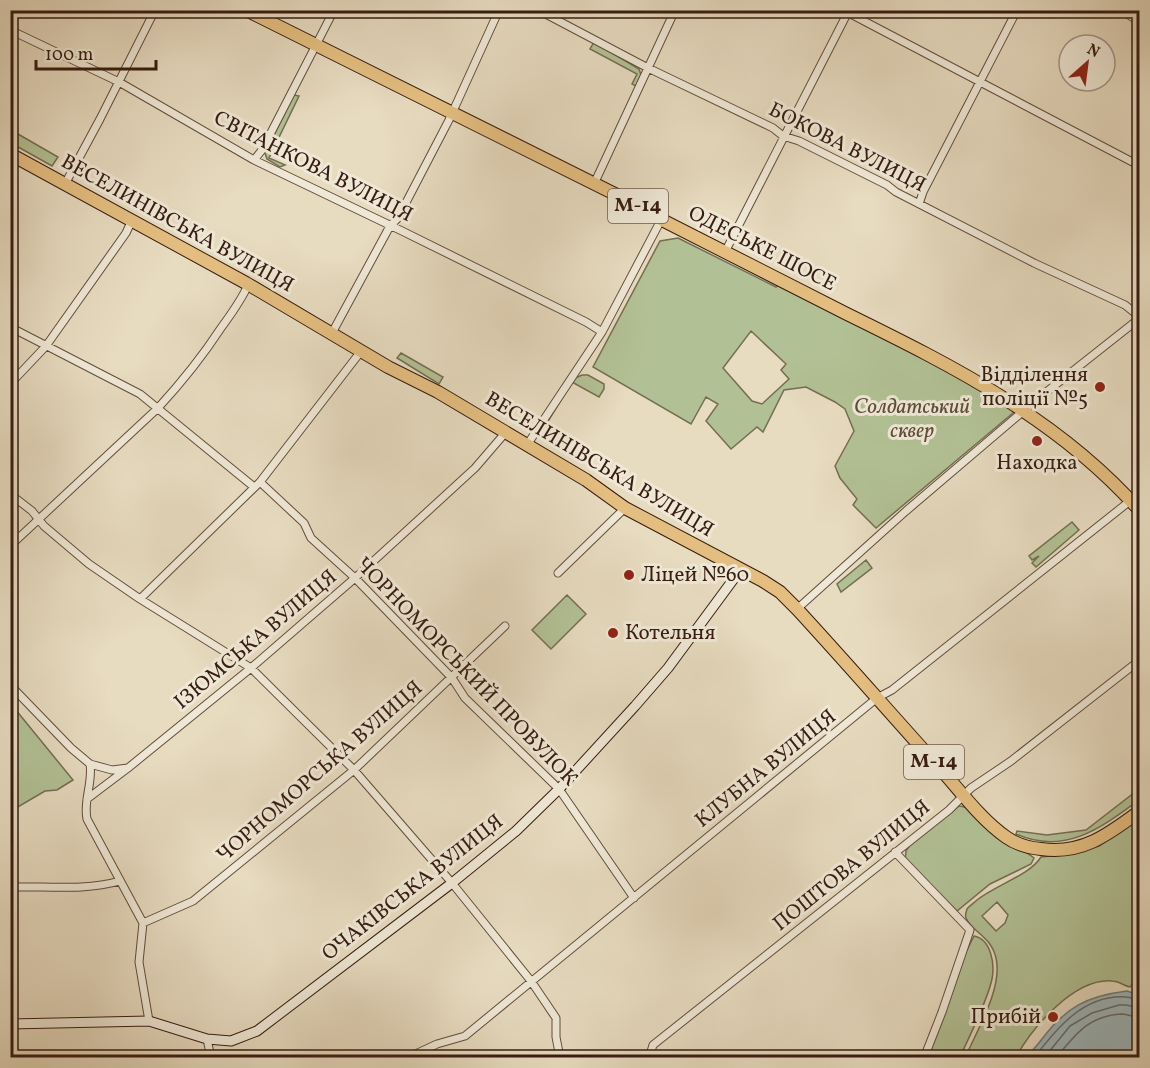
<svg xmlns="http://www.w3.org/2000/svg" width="1150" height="1068" viewBox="0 0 1150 1068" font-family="Vollkorn,serif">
<rect width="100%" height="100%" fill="#e7dbc0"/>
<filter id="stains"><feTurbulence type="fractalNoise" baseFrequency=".00333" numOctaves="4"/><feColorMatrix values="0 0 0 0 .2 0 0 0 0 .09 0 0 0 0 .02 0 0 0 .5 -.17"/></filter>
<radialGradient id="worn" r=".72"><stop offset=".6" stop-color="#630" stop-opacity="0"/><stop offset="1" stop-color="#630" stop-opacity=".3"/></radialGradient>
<!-- green -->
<path fill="#b2c195" stroke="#746e53" stroke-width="1.5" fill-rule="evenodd" d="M594,42L639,69L641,75L636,86L632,84L637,74L590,49Z
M294,95L299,96L269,158L285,165L280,167L267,159L265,153Z
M11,130L58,157L52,166L11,143Z
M678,238L776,287L778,285L964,379L1013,410V413L876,528L853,505L857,499L840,478L835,466L854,431L845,409L835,402L806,387L784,390L763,432L757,427L731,449L706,421L718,404L706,397L691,424L593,367L660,241ZM751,331L786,364L781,370L789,379L762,404L752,401L723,368Z
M401,353L443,377L439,384L397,358Z
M582,375H588L604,384V389L599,397L572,382L547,423H546L573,379Z
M1072,522L1079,530L1036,567L1032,563L1039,556L1032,560L1029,556Z
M866,560L872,568L841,592L837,584Z
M567,595L586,614L551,649L532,630Z
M11,704L73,780L57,790L45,791L11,811Z
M1139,789V800C1102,827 1065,856 1016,834L1017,831L1047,835L1086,830Z
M959,806L965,807L1034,858L1031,864L990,884L957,911L905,861L906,851L910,845Z
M1139,818V976L1130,987C1124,986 1119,981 1112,981C1074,978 1032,1028 1016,1057L965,1058C977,1030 1003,988 996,958C991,936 972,932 966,918C965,916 966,912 967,909C969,906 974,903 977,900C996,885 1030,875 1041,857L1072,854L1099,846ZM997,902L1008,915L1005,923L996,931L982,916Z
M974,936C991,939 995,964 992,979C987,1002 970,1035 960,1057L927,1058L966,952Z"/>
<!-- water -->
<path fill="#9db8be" stroke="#747a79" stroke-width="1.5" d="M1127,991L1139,995V1057H1027C1031,1051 1037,1046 1042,1039C1066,1007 1087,996 1127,991Z"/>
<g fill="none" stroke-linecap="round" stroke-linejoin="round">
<!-- shore -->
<path stroke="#6a6a68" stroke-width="1.5" d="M1034,1058C1056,1029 1084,994 1126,997C1131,997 1135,1000 1140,1001
M1044,1058L1070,1026L1092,1013L1119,1005H1126L1140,1008
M1056,1058C1075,1035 1088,1016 1121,1014C1127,1014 1133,1017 1140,1017"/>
<defs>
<path id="street" d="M538,10L648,68L773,128L783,136L799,141L887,185L896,192L1034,263L1125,305L1140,317
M843,10L1140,166
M1121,10L1140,22
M10,30L119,82L254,160L402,231L586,322L602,332
M254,160L262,150L334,10
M65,184L100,119L155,10
M594,184L675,10
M919,204L923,192L1017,10
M725,252L849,10
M10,327L140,394L254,487
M332,333L390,226L398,218L449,120L499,10
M10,384L46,346L126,233L132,220
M527,445L602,332L661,220
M260,482L304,523L311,538L355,578L452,678L465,698L559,789L634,898
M10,494L32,511L44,526L89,564L140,599L251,668L354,770L452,883L531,981L556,1018V1037L560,1058
M10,546L158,408C181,383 202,357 221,328C231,314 241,301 248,285
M558,573L625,508
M140,599L260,482L362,350
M797,609L906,511L1040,397L1140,318
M10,685L71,748L90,764C93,783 83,801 87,819L143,923L139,962L149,1021
M90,764L112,770L128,768L251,668L355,578L475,468L506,432
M87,799L128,768
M895,852L970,930L942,1012L924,1058
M10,887C47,886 84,891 120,881
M143,923L193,901L354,770L505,626
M207,1039L211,1058
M407,1058L437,1044L465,1036L877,698L892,690L1140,493
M649,1058L653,1045L949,810L971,788L1011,761L1140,660"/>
<path id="secondary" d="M10,1024L149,1021L207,1039L231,1041L257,1031L452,883L516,831L559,789L635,706L668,668L741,569"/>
<path id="highway" d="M246,10L651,212L664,221C725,252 786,283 847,314C953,366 1060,420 1140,511
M10,154L246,283L388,367L438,392L586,480L625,508L763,581L780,592L797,609C844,660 890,713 937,765C959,789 980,819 1006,837C1016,844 1029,848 1041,849C1082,855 1109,834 1140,811"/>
</defs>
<!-- street casing -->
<use href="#street" stroke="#624c3d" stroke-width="9"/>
<!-- secondary casing -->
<use href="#secondary" stroke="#361c11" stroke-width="11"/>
<!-- highway casing -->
<use href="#highway" stroke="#361c11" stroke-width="14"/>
<!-- street -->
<use href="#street" stroke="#efe8d6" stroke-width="7"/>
<!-- secondary -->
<use href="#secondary" stroke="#efe8d6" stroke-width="9"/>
<!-- highway -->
<use href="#highway" stroke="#e4be80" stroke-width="12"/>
</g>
<!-- markers -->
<g fill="#8f2418" stroke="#efe8d6" stroke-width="2">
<circle cx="1100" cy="387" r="6"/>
<circle cx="1037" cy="441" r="6"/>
<circle cx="629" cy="575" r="6"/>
<circle cx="613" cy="633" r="6"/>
<circle cx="1053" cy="1017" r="6"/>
</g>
<g text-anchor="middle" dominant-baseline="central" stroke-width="6" stroke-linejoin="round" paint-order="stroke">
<!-- shield labels -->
<g fill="#efe8d6" stroke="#6e594c" stroke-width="1.5">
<rect x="608" y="189" width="60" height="34" rx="4.5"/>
<rect x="904" y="745" width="60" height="34" rx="4.5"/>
</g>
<g font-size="20" font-weight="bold" fill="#361c11">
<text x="638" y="206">М-14</text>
<text x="934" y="762">М-14</text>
</g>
<!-- street labels -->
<g font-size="21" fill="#361c11" stroke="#efe8d6">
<text transform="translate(847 148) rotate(27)">БОКОВА ВУЛИЦЯ</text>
<text transform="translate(313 167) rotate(27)">СВІТАНКОВА ВУЛИЦЯ</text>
<text transform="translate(177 224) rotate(29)">ВЕСЕЛИНІВСЬКА ВУЛИЦЯ</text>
<text transform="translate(762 249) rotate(27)">ОДЕСЬКЕ ШОСЕ</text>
<text transform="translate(599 465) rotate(31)">ВЕСЕЛИНІВСЬКА ВУЛИЦЯ</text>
<text transform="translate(256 640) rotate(-40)">ІЗЮМСЬКА ВУЛИЦЯ</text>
<text transform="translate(466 672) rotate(46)">ЧОРНОМОРСЬКИЙ ПРОВУЛОК</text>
<text transform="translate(766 769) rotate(-39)">КЛУБНА ВУЛИЦЯ</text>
<text transform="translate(320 772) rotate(-41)">ЧОРНОМОРСЬКА ВУЛИЦЯ</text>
<text transform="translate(852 866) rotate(-39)">ПОШТОВА ВУЛИЦЯ</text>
<text transform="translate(413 888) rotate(-38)">ОЧАКІВСЬКА ВУЛИЦЯ</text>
</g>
<!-- poi labels -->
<g font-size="21" fill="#361c11" stroke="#efe8d6" text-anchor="end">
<text x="1088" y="375">Відділення<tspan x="1088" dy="24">поліції №5</tspan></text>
<text x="1037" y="463" text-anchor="middle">Находка</text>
<text x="641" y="575" text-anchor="start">Ліцей №60</text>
<text x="625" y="633" text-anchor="start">Котельня</text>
<text x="1041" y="1017">Прибій</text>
</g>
<!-- park labels -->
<g font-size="21" font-style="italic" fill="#5b4e39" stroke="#efe8d6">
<text x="912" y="407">Солдатський<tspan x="912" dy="24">сквер</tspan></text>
</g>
</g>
<!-- margin -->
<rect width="1150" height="1068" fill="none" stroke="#e7dbc0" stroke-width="36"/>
<rect x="12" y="12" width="1126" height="1044" fill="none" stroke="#361c11" stroke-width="3"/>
<rect x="18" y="18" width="1114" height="1032" fill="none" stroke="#361c11" stroke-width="1.5"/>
<!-- north arrow -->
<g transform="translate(1087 63) rotate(28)"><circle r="28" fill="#efe8d6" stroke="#a59687" stroke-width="1.5"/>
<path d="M0-4.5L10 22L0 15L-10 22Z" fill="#8f2418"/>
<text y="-9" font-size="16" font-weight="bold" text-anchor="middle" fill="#361c11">N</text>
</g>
<!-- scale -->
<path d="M36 60v9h120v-9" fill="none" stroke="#361c11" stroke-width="3"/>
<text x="45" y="60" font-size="18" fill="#361c11" stroke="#efe8d6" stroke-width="4.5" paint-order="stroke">100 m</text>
<rect width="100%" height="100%" filter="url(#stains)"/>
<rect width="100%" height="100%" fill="url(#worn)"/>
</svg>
